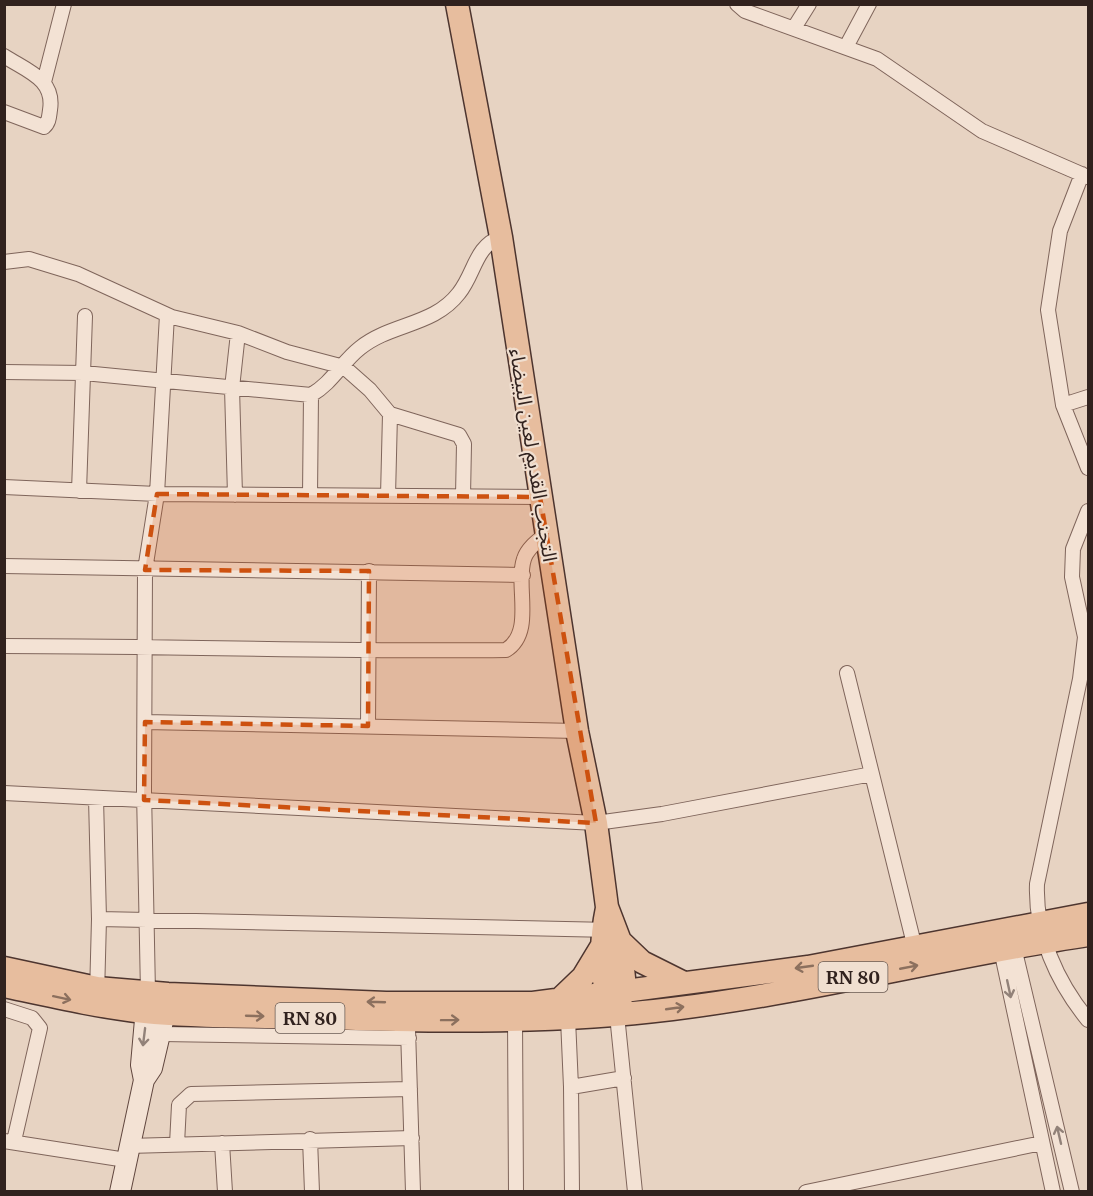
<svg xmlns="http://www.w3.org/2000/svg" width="1093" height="1196" viewBox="0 0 1093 1196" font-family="Merriweather,'Noto Sans Arabic',serif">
<rect width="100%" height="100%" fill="#e7d3c2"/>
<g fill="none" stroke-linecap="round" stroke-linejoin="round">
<defs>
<path id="minor" d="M737,4L745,11L877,59L982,131L1088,177
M794,28L809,4
M846,47L869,4
M4,56C27,71 55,79 50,110C49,117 49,123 44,127L4,112
M44,82L64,4
M1082,174L1060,231L1048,310L1063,405L1088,468
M4,262L29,259L78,274L172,317L238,333L287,352L344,367L370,390L390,414L388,496
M4,372L84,373L311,395C332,383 342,362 360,348C391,323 434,326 459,293C475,273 475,246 501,237
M1063,405L1088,397
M390,414L459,435L464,444L463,496
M4,487L157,494L540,497
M79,491L85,316
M235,495L232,388L238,333
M310,495L311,395
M1088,511L1073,549L1072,577L1085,637L1080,679L1037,884C1035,934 1057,982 1088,1020
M4,566L523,575
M4,646C172,646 338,652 506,650C535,632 515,586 524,559C527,549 537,541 546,534
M847,673L915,948
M145,722L577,731
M368,726L369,571
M4,793L596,823L662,814L872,774
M96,798L99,919L611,930
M1013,943L1072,1192
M1000,945L1053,1192
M148,993L144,791L145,570L157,494L167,315
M97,995L99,919
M4,1009L32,1018L40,1028L14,1141
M617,1015L635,1192
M515,1019L516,1192
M568,1019L571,1087
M408,1029L413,1192
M162,1034L409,1038
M310,1139L312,1192
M4,1141L126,1160
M222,1143L225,1192
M177,1144L179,1105L191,1094L410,1089
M128,1146L412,1138
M572,1192L571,1087L624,1078
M806,1192L1042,1143"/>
<path id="secondary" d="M144,1080L141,1065L147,997
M120,1192L144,1080L152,1068L168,1000"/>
<path id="primary" d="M457,4L501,237L577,731L596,823L607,907L620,941L624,978L620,1004
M607,908C601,937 598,979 612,1005
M620,941L642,962L684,983
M4,968L97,988L168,994L386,1003H533L808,967L1088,914
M4,986C51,996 98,1007 145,1012C205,1018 266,1016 326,1018C442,1022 557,1023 672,1009C812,992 949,956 1088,935
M560,999L583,977L603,944"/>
</defs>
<!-- minor casing -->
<use href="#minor" stroke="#7f655b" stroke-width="16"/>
<!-- secondary casing -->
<use href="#secondary" stroke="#61473f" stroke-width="22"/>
<!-- primary casing -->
<use href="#primary" stroke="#4d352f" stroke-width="25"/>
<!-- minor -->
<use href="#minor" stroke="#f3e2d4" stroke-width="14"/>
<!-- secondary -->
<use href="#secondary" stroke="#f3e2d4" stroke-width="20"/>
<!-- primary -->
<use href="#primary" stroke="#e7bd9e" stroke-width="22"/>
</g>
<!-- one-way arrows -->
<defs><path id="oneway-shaft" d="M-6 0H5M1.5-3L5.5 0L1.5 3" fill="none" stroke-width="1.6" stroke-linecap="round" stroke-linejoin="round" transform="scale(1.5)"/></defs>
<g stroke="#8c705e">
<use href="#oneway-shaft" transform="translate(804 967) rotate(172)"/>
<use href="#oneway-shaft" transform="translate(909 967) rotate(-11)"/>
<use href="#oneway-shaft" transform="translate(62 998) rotate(12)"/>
<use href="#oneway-shaft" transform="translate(376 1002) rotate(-178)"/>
<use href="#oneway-shaft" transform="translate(675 1008) rotate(-8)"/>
<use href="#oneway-shaft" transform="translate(255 1016) rotate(2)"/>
<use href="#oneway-shaft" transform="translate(450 1020) rotate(-1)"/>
</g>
<g stroke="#928279">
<use href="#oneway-shaft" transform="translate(1009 989) rotate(78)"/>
<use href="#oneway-shaft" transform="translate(144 1037) rotate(97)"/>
<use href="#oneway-shaft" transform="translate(1059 1135) rotate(-103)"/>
</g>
<!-- marked area -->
<path fill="#cd510f" fill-opacity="0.2" stroke="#cd510f" stroke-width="4.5" stroke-dasharray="12 8" stroke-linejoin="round" d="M157,494L540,497L596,823L144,800L145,722L368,726L369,571L145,570Z"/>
<g text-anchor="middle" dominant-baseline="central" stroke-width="4.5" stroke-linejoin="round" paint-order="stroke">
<!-- shield labels -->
<g fill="#f0dfd0" stroke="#6a5b53" stroke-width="1.5">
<rect x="818.5" y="962" width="69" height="30" rx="4.5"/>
<rect x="275.5" y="1003" width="69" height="30" rx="4.5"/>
</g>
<g font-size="18" font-weight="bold" fill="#31221e">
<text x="853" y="977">RN 80</text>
<text x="310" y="1018">RN 80</text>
</g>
<!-- street labels -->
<g font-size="20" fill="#31221e" stroke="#f0dfd0">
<text transform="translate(534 455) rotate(81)">التجنب القديم لعين البيضاء</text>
</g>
</g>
<!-- border -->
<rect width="1093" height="1196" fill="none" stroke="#31221e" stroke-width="12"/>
</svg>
